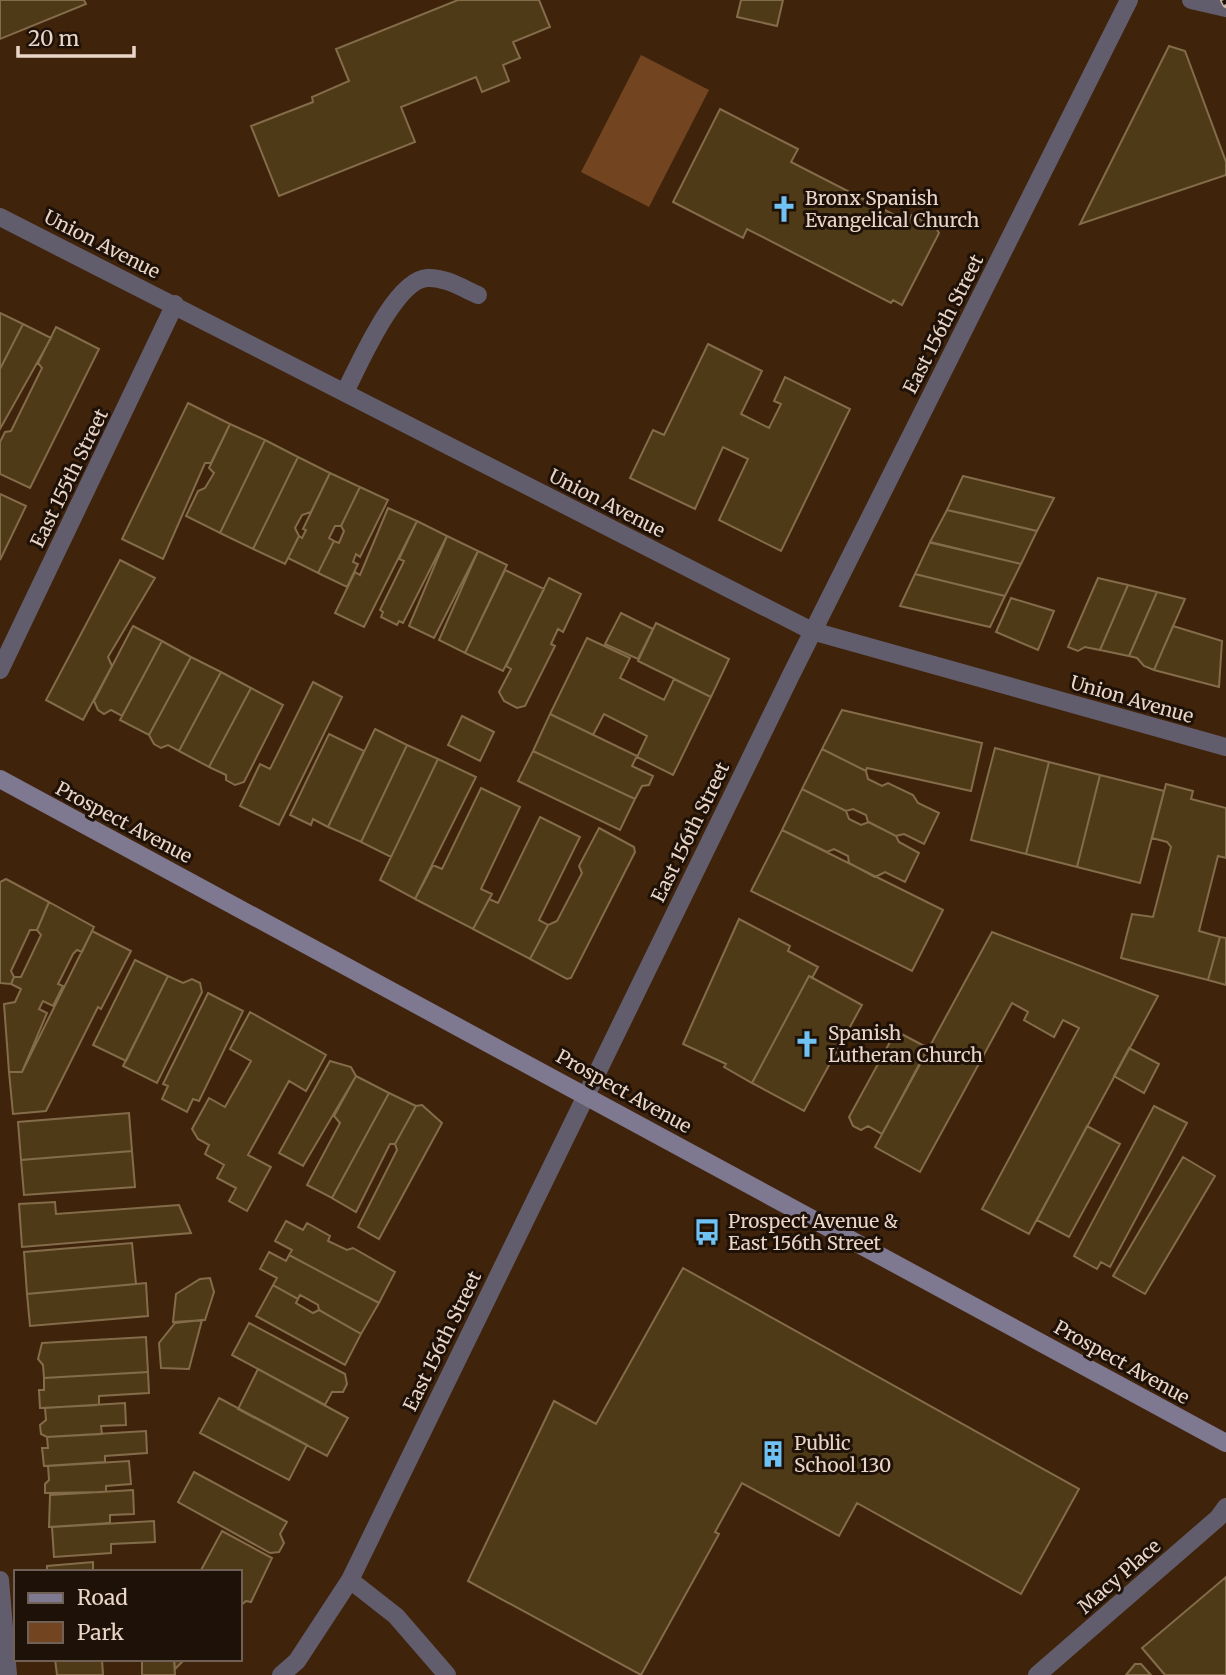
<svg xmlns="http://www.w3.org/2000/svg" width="1226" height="1675" viewBox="0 0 1226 1675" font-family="Merriweather,serif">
<rect width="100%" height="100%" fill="#40230b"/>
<!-- green -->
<path fill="#724520" d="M641,55L709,90L649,207L581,172Z"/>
<!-- building -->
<path fill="#4f3a18" stroke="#836c4a" stroke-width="2" d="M0,0H84L86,4L0,39Z
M458,0H539L550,27L513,42L520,58L503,65L509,81L482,92L476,77L401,107L415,142L279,196L251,126L313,102L312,97L349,81L336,49Z
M741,0H783L777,26L737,17Z
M1169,46L1185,51L1226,162V175L1080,224Z
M720,109L798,149L791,162L908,222L912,215L936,228L939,233L902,305L893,300L891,303L747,229L743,238L673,202Z
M0,313L23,324L0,369Z
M23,324L51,338L0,429V369Z
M56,327L99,349L30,488L0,474V442L5,432L11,431L42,368L38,363Z
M708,344L762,371L741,414L769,428L781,404L774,401L785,377L850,409L781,551L719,520L748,459L723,447L695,509L630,478L653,430L664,435Z
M188,403L230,424L211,463H205L163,559L122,539Z
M230,424L265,440L220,533L186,516L198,491L205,488L214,473L209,468Z
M265,440L298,457L253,549L220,533Z
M298,457L330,473L311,512L302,515L295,528L299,536L285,564L253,549Z
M330,473L360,487L341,526H335L329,538L334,541L318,573L288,558L299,536L302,538L306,530L303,529Z
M963,476L1054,498L1037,531L947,510Z
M360,487L388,500L360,557L356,554L353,562L358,564L347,587L318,573L334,541L339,543L344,531L341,526Z
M0,494L26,506L0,560Z
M388,508L417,521L364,627L335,613L355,572L360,575Z
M947,510L974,516L1037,531L1021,564L930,542Z
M417,521L447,536L403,623L399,621L397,625L381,617L383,612L380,610L404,561L399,559Z
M447,536L478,551L434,638L409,626Z
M930,542L932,543L1021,564L1005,596L915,574Z
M478,551L507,565L465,653L439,640Z
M120,560L155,578L108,657L112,666L83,720L46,700Z
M505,570L544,589L503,671L465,653Z
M915,574L1005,596L990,627L900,606Z
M549,578L581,594L563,632L558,629L551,644L555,646L525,706L517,708L504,701L499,692L511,669L506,666Z
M1098,578L1128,585L1100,650L1085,647L1078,651L1068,647Z
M1128,585L1157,592L1129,656L1100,650Z
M1157,592L1185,599L1154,670L1144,666L1137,658L1129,656Z
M1011,598L1054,611L1038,650L996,632Z
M621,613L653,629L638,659L605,644Z
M656,623L729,659L711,697L638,661Z
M133,626L162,641L122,716L111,710L104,714L98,710L94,701Z
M1173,626L1222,641L1219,687L1154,670Z
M587,638L630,658L620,678L664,700L674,679L711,697L673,775L637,757L647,736L604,714L593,735L550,714Z
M162,641L191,657L149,735L120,720Z
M191,657L221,672L179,751L168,745L161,748L154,744L149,735Z
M221,672L251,688L209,767L179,751Z
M313,682L342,697L279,825L240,806L260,764L270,769Z
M251,688L283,705L244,782L235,785L226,780V775L209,767Z
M842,710L982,743L971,791L867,768L866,771L822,749Z
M550,714L637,756L632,766L653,776L649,785L642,786L635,799L533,751Z
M462,716L494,732L480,761L448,745Z
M375,729L407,745L361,842L328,827Z
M329,734L364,751L328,827L313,819L311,825L290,815Z
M407,745L438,759L391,857L361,842Z
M995,748L1049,762L1026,854L971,840Z
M822,749L866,771L868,779L882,786L888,783L913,795L918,803L939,813L924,844L904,834L896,836L868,822L866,815L853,809L846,811L802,789Z
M533,751L635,799L620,830L518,781Z
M438,759L476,777L415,899L380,880Z
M1049,762L1100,775L1077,867L1026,854Z
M1100,775L1164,791L1140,883L1077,867Z
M1166,784L1193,791L1191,799L1226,808V858L1218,856L1199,931L1220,937L1208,980L1121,958L1132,914L1153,917L1171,847L1167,842L1152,838Z
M481,788L520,807L481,889L492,894L473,929L415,899L433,865L442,869Z
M802,789L846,811L849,819L861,825L869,822L896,836L899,842L919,853L905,882L885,872L875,877L849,863L848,856L834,849L827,852L782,830Z
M540,817L580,837L539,920L548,925L530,959L473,929L489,899L498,903Z
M599,828L634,847L635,852L571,978L567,979L530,959L548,925L557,921L582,873L579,866Z
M782,830L943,910L912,971L751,891Z
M6,879L49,902L37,930H30L11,971L14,977L11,984L0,983V882Z
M49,902L94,927L82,952L77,950L73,954L58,984L63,986L53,1006L43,1001L39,1009L47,1013L22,1072H9L4,1004L15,1002L21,989L11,984L14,977H21L41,935L37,930Z
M739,919L790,946L788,951L818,967L812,978L809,976L752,1083L724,1067L726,1064L683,1044Z
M92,931L131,951L101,1009L98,1007L46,1111L13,1114L9,1072H22Z
M992,932L1158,996L1029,1234L982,1209L1079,1028L1063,1020L1054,1037L1024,1020L1028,1012L1012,1003L920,1172L875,1147Z
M1220,937L1226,938V985L1208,980Z
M135,960L168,976L126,1061L93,1045Z
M168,976L183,983L192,979L200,983L202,992L157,1083L123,1066Z
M809,976L862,1005L804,1111L752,1083Z
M208,993L243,1011L199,1101L193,1099L187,1112L162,1099L168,1086L163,1084Z
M250,1012L326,1055L306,1091L289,1081L248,1155L271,1167L247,1211L229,1201L236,1188L217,1178L224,1165L205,1154L209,1145L198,1139L192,1129L209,1098L225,1107L251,1061L230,1049Z
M896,1031L928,1048L882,1134L868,1126L861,1130L853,1126L849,1117Z
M1129,1048L1159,1064L1144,1093L1114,1076Z
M330,1061L351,1067L356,1076L303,1166L279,1153Z
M356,1076L389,1093L332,1198L307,1185L340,1123L334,1116Z
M389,1093L416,1106L395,1144H390L356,1212L332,1198Z
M422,1105L442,1123L379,1239L358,1227L397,1150L395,1144L416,1106Z
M1154,1106L1187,1123L1110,1267L1101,1262L1097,1269L1074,1256Z
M129,1113L132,1151L21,1160L18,1122Z
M1087,1126L1120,1144L1069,1237L1037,1220Z
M132,1151L135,1187L24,1195L21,1160Z
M1183,1157L1215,1176L1145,1294L1113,1276Z
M55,1202L56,1214L179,1205L191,1233L22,1247L19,1204Z
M286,1221L303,1230L307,1223L330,1236L328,1241L347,1250L353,1248L395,1272L379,1303L289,1255L292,1250L275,1241Z
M132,1243L136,1284L27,1294L24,1252Z
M269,1252L286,1261L289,1255L379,1303L361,1334L319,1310L318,1305L300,1295L298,1299L273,1285L277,1278L260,1269Z
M683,1268L1079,1489L1021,1594L857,1503L839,1536L742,1483L715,1532L719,1534L641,1675L468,1581L554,1401L596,1424Z
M210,1278L214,1292L205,1320L173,1322L176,1294L200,1279Z
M146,1283L148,1316L30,1326L27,1294Z
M273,1285L298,1299L296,1303L313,1313L319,1310L361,1334L345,1365L256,1316Z
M202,1320L189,1369L161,1368L159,1343L175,1323Z
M249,1323L345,1374L347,1384L343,1392H332L325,1405L232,1355Z
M146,1337L148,1372L44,1378L43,1365L38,1359L42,1343Z
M258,1369L348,1418L327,1456L238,1409Z
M148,1372L149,1393L99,1396V1405L40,1408L39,1390H44V1378Z
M219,1398L307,1445L289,1480L200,1433Z
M125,1403L126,1425L101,1426L102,1434L47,1437L41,1434L40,1425L46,1420L45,1408Z
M146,1431L147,1453L105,1456V1462L44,1466L42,1448H48L47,1437Z
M129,1461L131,1484L106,1486V1492L45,1493V1484L49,1480L48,1466Z
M194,1472L287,1522L280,1534L284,1543L279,1552L270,1553L178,1502Z
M133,1490L134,1514L110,1515V1523L49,1527L50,1495Z
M154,1521L155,1542L111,1544V1553L54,1557L52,1527Z
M222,1531L272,1558L251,1602L246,1601L240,1606V1572L201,1570Z
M93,1562V1572H47V1566Z
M1226,1577V1675H1165L1142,1648Z
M55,1659H102L103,1675H57Z
M142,1659H174L175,1675H142Z
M174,1659H185L175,1669Z
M1135,1664H1141L1151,1675H1126Z"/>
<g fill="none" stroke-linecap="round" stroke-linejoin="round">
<!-- lane -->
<path stroke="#615d6d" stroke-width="18" d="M345,392C359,365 395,280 427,278C445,277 462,288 478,295"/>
<!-- street -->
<path stroke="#615d6d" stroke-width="18" d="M1191,0L1226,8
M0,217L812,631L1226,747
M0,670L175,304
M0,1580L8,1675
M350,1580L396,1616L447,1675
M281,1675L297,1661L350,1580L791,675L1129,0
M1037,1675L1218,1518L1226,1507"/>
<!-- secondary -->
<path stroke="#7f7891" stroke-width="18" d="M0,779L1226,1443"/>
<defs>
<path id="rail" d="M1224,0L1226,4"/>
</defs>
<!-- rail casing -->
<use href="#rail" stroke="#c9b4a4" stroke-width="8"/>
<!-- rail -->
<use href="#rail" stroke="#1e1107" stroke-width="5" stroke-dasharray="16" stroke-linecap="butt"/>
</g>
<!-- icons -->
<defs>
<symbol id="church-bare" viewBox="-9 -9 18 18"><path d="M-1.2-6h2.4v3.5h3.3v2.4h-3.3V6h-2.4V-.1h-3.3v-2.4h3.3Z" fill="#70c2f4" stroke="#1e1107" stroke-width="2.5" paint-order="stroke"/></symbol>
<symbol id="bus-bare" viewBox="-9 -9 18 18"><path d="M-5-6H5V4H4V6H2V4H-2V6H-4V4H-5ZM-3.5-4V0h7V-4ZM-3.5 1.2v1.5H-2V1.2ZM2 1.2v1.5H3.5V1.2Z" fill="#70c2f4" stroke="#1e1107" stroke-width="2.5" paint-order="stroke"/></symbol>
<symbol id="building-bare" viewBox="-9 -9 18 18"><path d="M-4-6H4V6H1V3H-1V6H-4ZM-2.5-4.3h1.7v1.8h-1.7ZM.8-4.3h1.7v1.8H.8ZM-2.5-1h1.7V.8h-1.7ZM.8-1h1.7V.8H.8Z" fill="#70c2f4" stroke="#1e1107" stroke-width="2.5" paint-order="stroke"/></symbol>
</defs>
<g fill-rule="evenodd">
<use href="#church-bare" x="765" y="190" width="38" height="38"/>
<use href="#church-bare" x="788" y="1025" width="38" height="38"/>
<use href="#bus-bare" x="688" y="1213" width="38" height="38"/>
<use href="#building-bare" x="754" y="1435" width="38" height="38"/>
</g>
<g text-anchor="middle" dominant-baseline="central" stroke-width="6" stroke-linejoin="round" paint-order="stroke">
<!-- poi labels -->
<g font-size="19" fill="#ead6c9" stroke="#1e1107" text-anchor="start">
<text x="805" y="198">Bronx Spanish<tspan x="805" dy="22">Evangelical Church</tspan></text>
<text x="828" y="1033">Spanish<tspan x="828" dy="22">Lutheran Church</tspan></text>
<text x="728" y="1221">Prospect Avenue &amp;<tspan x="728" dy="22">East 156th Street</tspan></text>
<text x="794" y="1443">Public<tspan x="794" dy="22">School 130</tspan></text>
</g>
<!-- street labels -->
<g font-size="19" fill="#ead6c9" stroke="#1e1107">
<text transform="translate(102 244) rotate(27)">Union Avenue</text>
<text transform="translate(943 324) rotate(-63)">East 156th Street</text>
<text transform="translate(69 478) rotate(-64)">East 155th Street</text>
<text transform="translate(607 503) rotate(27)">Union Avenue</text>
<text transform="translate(1132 699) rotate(16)">Union Avenue</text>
<text transform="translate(124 822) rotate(28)">Prospect Avenue</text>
<text transform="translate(690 832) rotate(-64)">East 156th Street</text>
<text transform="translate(624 1091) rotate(29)">Prospect Avenue</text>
<text transform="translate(442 1341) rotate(-64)">East 156th Street</text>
<text transform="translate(1122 1362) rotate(29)">Prospect Avenue</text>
<text transform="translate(1119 1576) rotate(-41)">Macy Place</text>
</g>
</g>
<!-- legend -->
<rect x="14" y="1570" width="228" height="91" fill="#1e1107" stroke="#706055" stroke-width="2"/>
<rect x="28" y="1593" width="35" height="10" fill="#7f7891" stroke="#706055" stroke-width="2"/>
<text x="77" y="1605" font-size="21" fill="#ead6c9">Road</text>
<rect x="28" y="1622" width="35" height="21" fill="#724520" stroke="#706055" stroke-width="2"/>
<text x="77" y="1640" font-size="21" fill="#ead6c9">Park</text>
<!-- scale -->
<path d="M18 46v10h116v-10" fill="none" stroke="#ead6c9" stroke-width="3.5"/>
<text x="28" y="46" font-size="21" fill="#ead6c9" stroke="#1e1107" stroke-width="5" paint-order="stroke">20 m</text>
</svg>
